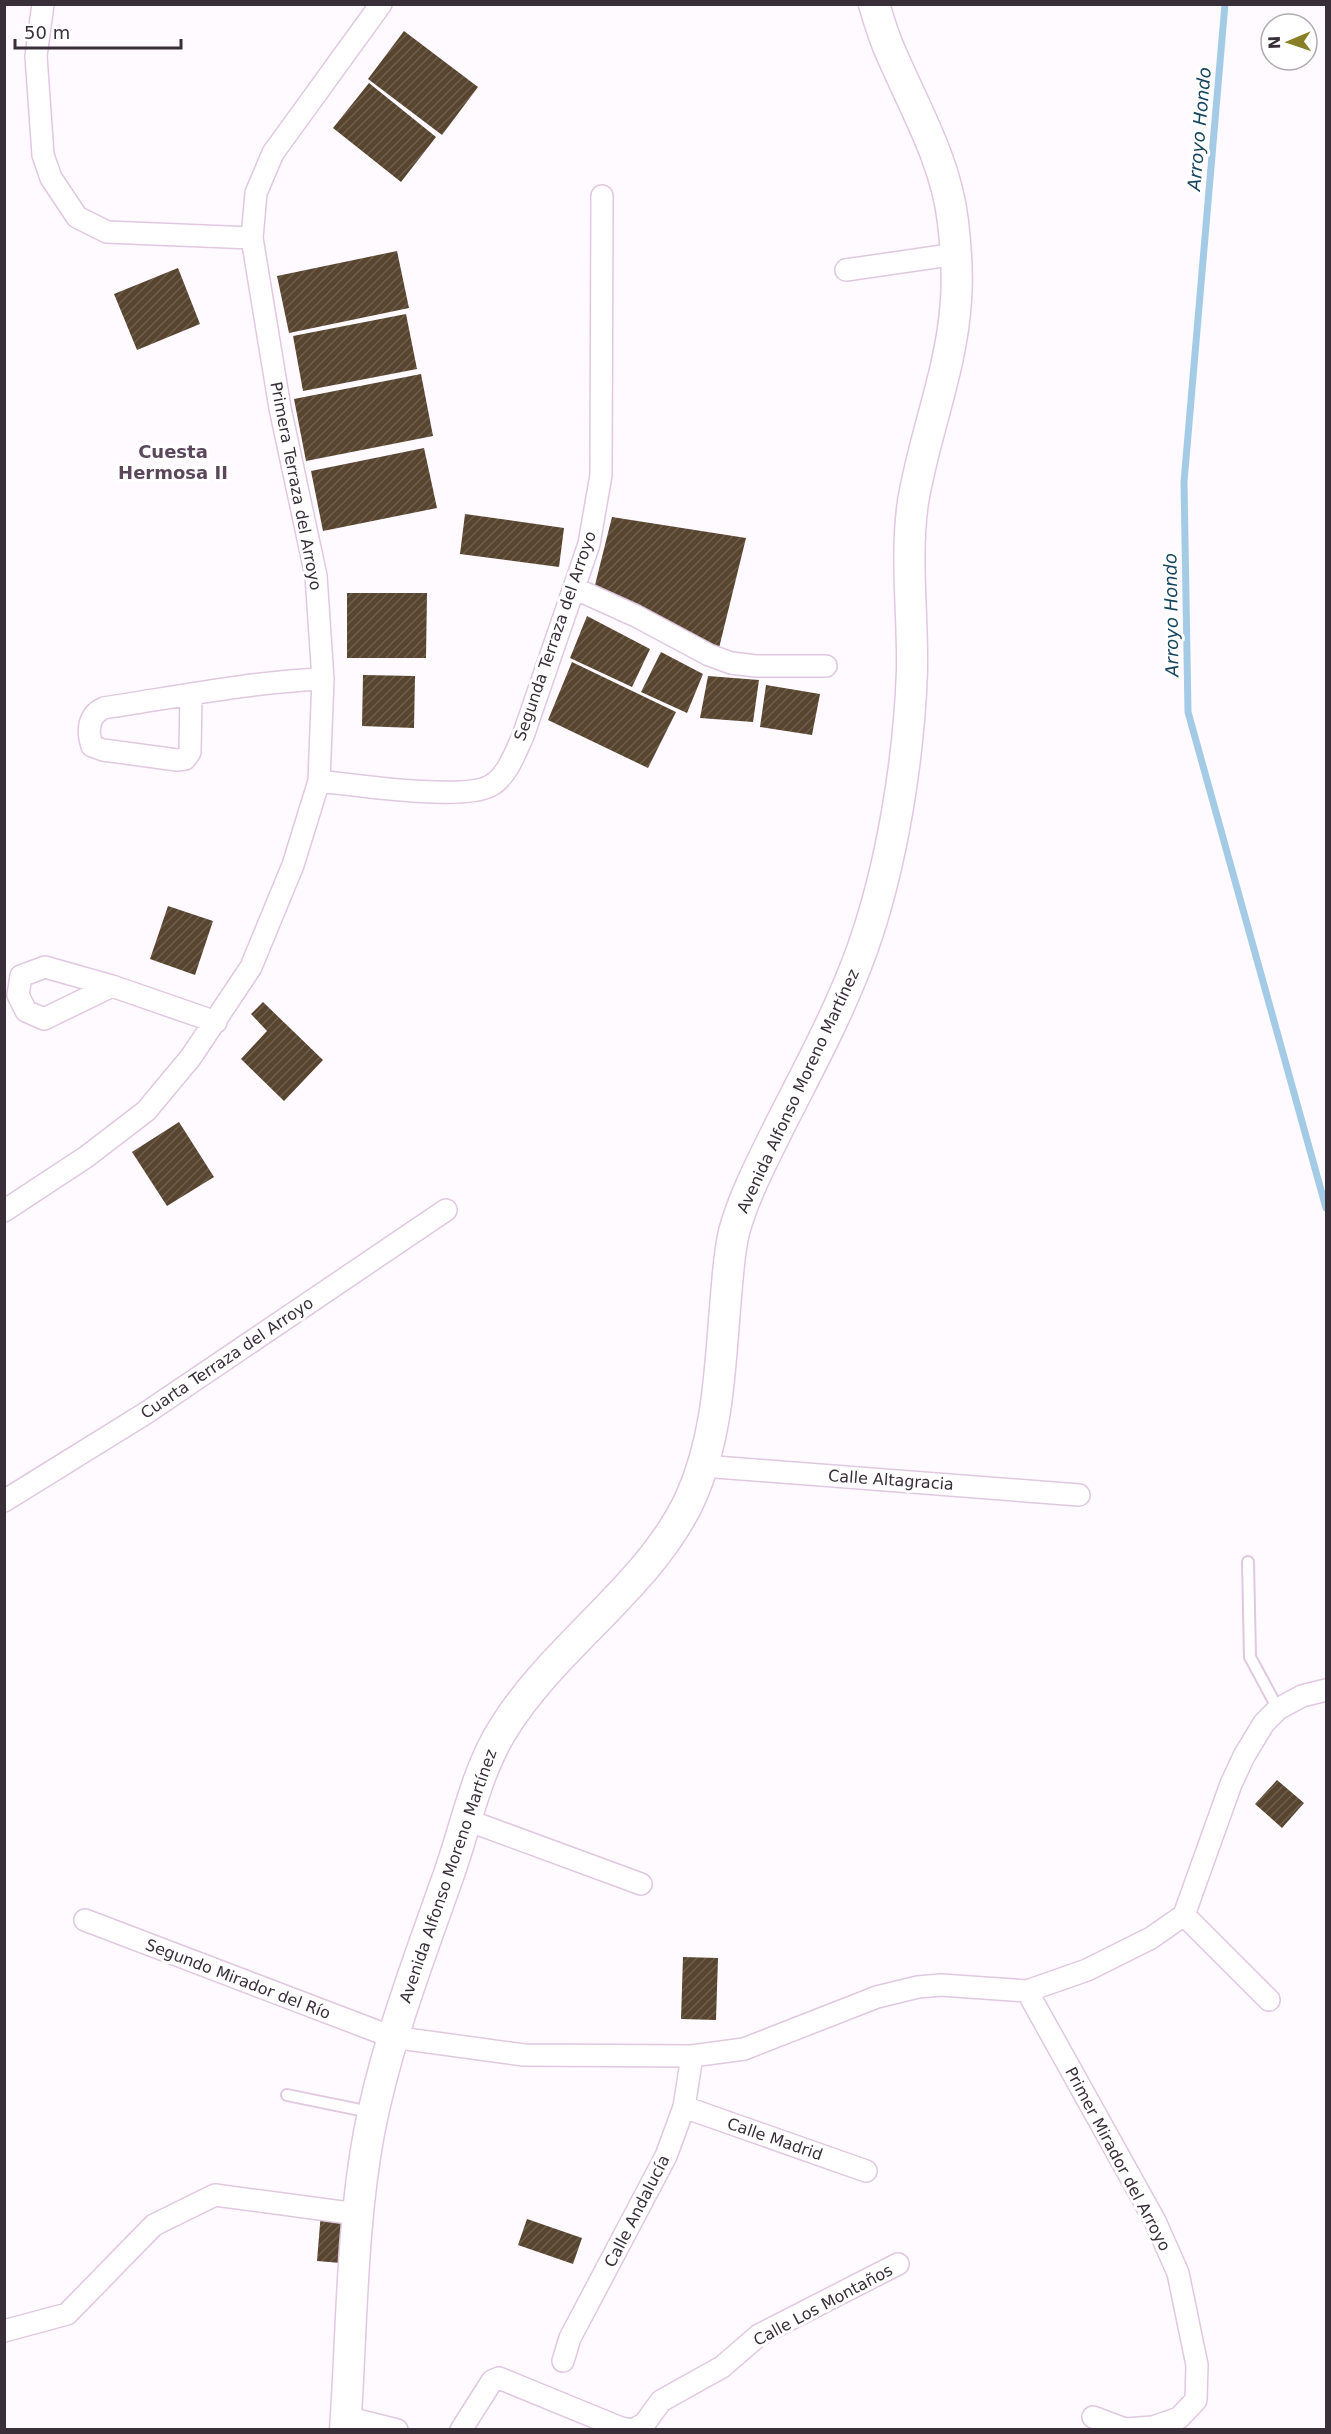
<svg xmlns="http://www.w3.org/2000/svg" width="1331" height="2434" viewBox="0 0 1331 2434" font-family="'DejaVu Sans',sans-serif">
<defs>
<pattern id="building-hatch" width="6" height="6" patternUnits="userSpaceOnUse" patternTransform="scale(1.5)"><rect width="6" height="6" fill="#58452f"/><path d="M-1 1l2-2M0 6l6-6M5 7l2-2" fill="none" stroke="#6d5e4d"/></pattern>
</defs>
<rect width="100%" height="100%" fill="#fffaff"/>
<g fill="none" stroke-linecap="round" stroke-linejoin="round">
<!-- stream -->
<path stroke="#a4cbe5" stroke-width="7" d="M1225,4L1184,482L1188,712L1326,1208"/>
</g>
<!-- building -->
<path fill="url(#building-hatch)" d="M404,31L478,87L442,135L368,79Z
M369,83L436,137L401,182L333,128Z
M397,251L409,308L289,333L277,276Z
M178,268L200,324L137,350L114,294Z
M406,314L417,369L303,391L293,336Z
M421,374L433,436L306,461L294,399Z
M424,448L437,508L323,531L311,471Z
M465,514L564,528L559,567L460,554Z
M612,517L746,538L719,648L595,585Z
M347,593H427L426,658H347Z
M587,616L650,649L632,687L570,658Z
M661,652L703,674L687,713L641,692Z
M572,662L676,712L648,768L548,720Z
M363,675L415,676L414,728L362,726Z
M708,676L759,680L753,722L700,718Z
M766,685L820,694L812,735L760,727Z
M168,906L213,921L195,975L150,959Z
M263,1002L323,1060L284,1101L241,1059L267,1031L251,1014Z
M179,1122L214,1177L167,1206L132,1152Z
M1277,1780L1304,1803L1282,1828L1255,1804Z
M683,1957L718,1958L716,2020L681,2019Z
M321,2212L345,2214L341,2263L317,2261Z
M527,2219L582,2238L573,2264L518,2245Z"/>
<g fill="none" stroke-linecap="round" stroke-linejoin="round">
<defs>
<path id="service" d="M1248,1562L1250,1657L1278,1709
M287,2095L370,2112"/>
<path id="minor" d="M43,4L36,56L43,155L51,178L77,217L107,232L252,238
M846,270L956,254
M574,588L636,616L709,655L731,663L756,666H826
M191,695L190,752L185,759L177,760L103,750L92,746C87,731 88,715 104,708C176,697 250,682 323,679
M319,781C355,785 462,801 490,786C507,777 515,753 523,736L589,544L601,475L602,196
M112,986L44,1019L26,1011L18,995L21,976L45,967L112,986L216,1022
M4,1211L86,1157L146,1111L191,1057L251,967L293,865L319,781L323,679L316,576L280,408L252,238L256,193L273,153L381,4
M703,1466L1079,1495
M4,1501L146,1413L446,1210
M467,1820L641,1884
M1184,1915L1269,2000
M85,1920L392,2037L524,2055L692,2056L744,2049L877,1997L918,1987L941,1985L1027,1991L1087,1970L1151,1938L1184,1915L1231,1784L1244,1756L1264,1723L1278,1709L1302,1696L1326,1690
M1027,1991L1155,2221L1178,2273L1197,2365L1196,2400L1179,2418L1153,2427L1125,2429L1093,2417
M684,2107L866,2171
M4,2331L67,2314L154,2225L215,2195L357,2214
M563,2361L570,2338L666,2156L684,2107L692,2056
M345,2417L397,2430
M461,2430L492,2381L499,2378L621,2428L632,2430
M633,2430L645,2423L661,2401L722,2367L759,2335L898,2264"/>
<path id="secondary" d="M345,2430C352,2331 351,2230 369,2133C386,2044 419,1959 449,1874C466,1826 476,1772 503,1729C554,1646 650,1586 690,1499C719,1435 720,1365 726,1296C728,1275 729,1253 734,1232C744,1195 763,1160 780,1125C809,1068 840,1011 862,950C892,866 909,759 912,670C913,615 905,557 913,502C924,435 952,369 956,300C958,275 956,248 953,222C946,161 915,109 891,53C884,38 879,21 874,4"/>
</defs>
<!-- service casing -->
<use href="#service" stroke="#e0c8e1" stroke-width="14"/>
<!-- minor casing -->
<use href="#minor" stroke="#e0c8e1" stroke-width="24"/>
<!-- secondary casing -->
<use href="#secondary" stroke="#e0c8e1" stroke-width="33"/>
<!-- service -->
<use href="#service" stroke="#fff" stroke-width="10"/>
<!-- minor -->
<use href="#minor" stroke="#fff" stroke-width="21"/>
<!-- secondary -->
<use href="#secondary" stroke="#fff" stroke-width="30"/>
</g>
<g text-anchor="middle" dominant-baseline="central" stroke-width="6" stroke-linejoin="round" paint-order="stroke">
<!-- street labels -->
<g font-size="16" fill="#382f38" stroke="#fff">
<text transform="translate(296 486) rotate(79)">Primera Terraza del Arroyo</text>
<text transform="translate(555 636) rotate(-71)">Segunda Terraza del Arroyo</text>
<text transform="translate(798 1091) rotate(-65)">Avenida Alfonso Moreno Martínez</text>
<text transform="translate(227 1358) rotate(-34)">Cuarta Terraza del Arroyo</text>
<text transform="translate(891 1480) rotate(4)">Calle Altagracia</text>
<text transform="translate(448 1876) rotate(-71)">Avenida Alfonso Moreno Martínez</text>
<text transform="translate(238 1979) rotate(21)">Segundo Mirador del Río</text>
<text transform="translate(775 2139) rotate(19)">Calle Madrid</text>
<text transform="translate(1118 2159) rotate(62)">Primer Mirador del Arroyo</text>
<text transform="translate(637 2211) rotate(-63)">Calle Andalucía</text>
<text transform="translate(823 2305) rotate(-28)">Calle Los Montaños</text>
</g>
<!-- water labels -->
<g font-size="18" font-style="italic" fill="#15445f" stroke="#fff">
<text transform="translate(1199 129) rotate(-85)">Arroyo Hondo</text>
<text transform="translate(1171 615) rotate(-91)">Arroyo Hondo</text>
</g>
<!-- neighbourhood labels -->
<g font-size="18" font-weight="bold" fill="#5b475b" stroke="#fff">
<text x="173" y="451">Cuesta<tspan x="173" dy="21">Hermosa II</tspan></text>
</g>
</g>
<!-- border -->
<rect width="1331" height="2434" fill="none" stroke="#382f38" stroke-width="12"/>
<!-- north arrow -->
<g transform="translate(1289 42) rotate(268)"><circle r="28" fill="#ffffff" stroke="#afacaf" stroke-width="1.5"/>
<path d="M0-4.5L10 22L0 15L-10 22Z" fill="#897f26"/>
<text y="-9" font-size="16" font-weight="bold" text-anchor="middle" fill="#382f38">N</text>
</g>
<!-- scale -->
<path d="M15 39v9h166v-9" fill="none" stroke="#382f38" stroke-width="3"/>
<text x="24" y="39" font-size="18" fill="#382f38" stroke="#ffffff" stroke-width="4.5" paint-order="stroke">50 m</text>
</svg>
